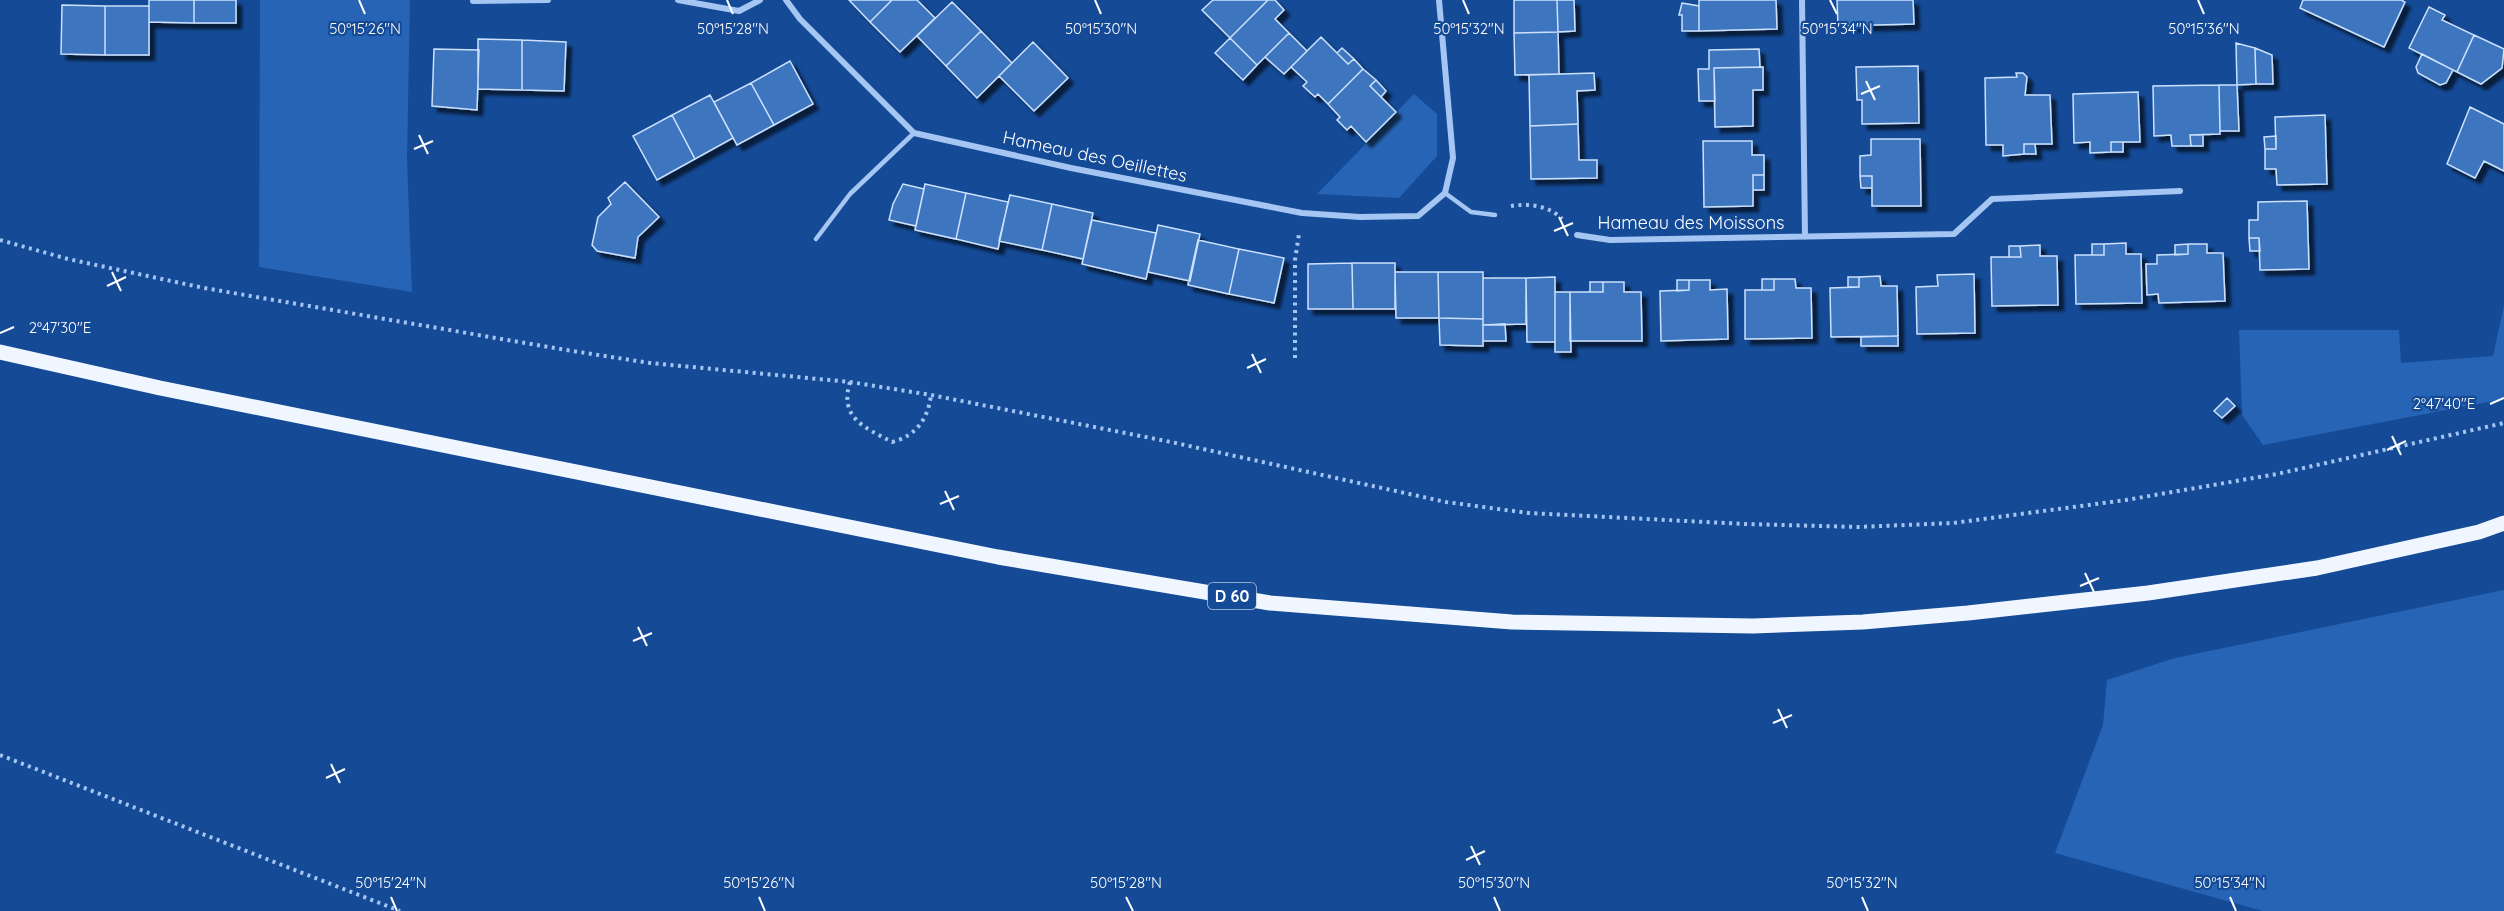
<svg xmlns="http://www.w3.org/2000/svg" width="2504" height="911" viewBox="0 0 2504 911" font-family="Quicksand,sans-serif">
<defs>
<filter id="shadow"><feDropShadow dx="5.5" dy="5.5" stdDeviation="1.5" flood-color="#0009"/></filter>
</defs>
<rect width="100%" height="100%" fill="#144a96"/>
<!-- green -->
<path fill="#2764b5" d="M260,0H410L407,159L412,292L259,267Z
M1414,94L1437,114V156L1399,198L1317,194Z
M2504,305V399L2263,445L2242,415L2239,330H2399L2401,363L2493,356Z
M2504,590V911H2263L2055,853L2103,725L2107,680L2175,658Z"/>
<!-- building -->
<path fill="#3d74be" stroke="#cce1fd" stroke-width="1.5" filter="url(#shadow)" d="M149,0H194V23L149,22Z
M194,0H236V23H194Z
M849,0H892L870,22Z
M892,0H917L935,18L900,52L870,22Z
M1213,0H1268L1230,38L1202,10Z
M1268,0H1275L1284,10L1275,19L1289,33L1257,65L1230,38Z
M1514,0H1557L1558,32L1514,33Z
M1557,0H1574L1575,31L1558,32Z
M1699,0H1776L1777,29L1699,31Z
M1837,0H1913L1914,24L1838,26Z
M2303,0H2401L2405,2L2384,47L2300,8Z
M952,2L981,31L946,66L917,36Z
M1682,3L1699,6V31H1682V15H1679Z
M62,5L105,6V55L61,54Z
M105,6H149V55H105Z
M2429,7L2445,15L2442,20L2474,35L2457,72L2409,48Z
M981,31L1012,63L977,98L946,66Z
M1558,32L1559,74L1515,75L1514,33Z
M1289,33L1307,51L1284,74L1265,57Z
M2474,35L2504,49L2502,68L2481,84L2457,72Z
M1321,37L1348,64L1354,59L1363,69L1328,104L1318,94L1315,97L1303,86L1307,82L1291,67Z
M1230,38L1257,65L1243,80L1215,53Z
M478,39L522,40V90L478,89Z
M522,40L566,42L564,91L522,90Z
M1033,42L1068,78L1034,111L999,76Z
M2236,43L2255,48L2256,84L2237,85Z
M1342,48L1354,59L1348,64L1337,53Z
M2255,48L2272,55L2273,84H2256Z
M434,49L479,50L477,110L432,106Z
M1759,49L1760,67L1714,68L1715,101H1699L1698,69H1709V50Z
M2422,54L2453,70L2446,83L2440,85L2418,73L2416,67Z
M790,61L813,104L774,125L751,83Z
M1918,66L1919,123L1862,124V100H1857L1856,67Z
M1763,67V90H1753V126L1715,127L1714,68Z
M1363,69L1376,80L1370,86L1396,112L1366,142L1351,126L1347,130L1337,120L1340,117L1328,104Z
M1594,73L1595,90L1577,91L1578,124L1530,126L1529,75Z
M2016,73H2023L2027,77L2025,95H2050L2052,144H2024V154L2003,156V145H1986L1985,78L2017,77Z
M1376,80L1386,91L1381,97L1370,86Z
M751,83L774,125L737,145L714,102Z
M2219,85L2220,134L2190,135L2191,146H2172L2171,135L2154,136L2153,86Z
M2219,85H2237L2239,131H2220Z
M2138,92L2140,142H2111V152L2090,153V142L2074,143L2073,94Z
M710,95L733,138L695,159L672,115Z
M2470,107L2504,124V171L2484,161L2475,178L2447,164Z
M672,115L695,159L657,180L633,136Z
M2325,115L2327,184L2277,185L2276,169H2265V149H2276L2275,117Z
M1578,124L1579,160H1597V178L1531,179L1530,126Z
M2190,135H2203V146H2191Z
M2276,136V149H2265L2264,137Z
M1871,139H1920L1921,206H1872V176H1860V156L1871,155Z
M1703,141H1752V155H1764V175H1753V206L1704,207Z
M2111,142H2123V152H2111Z
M2024,144H2035L2036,154H2024Z
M1753,175H1764V190H1753Z
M1860,176H1872V188H1861Z
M625,182L659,217L638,237L635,258L597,251L592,245L598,217L611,204L608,198Z
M903,184L924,189L916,226L889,220L893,204Z
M925,184L966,193L956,239L915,230Z
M966,193L1008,202L998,249L956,239Z
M1010,195L1052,204L1042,250L999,241Z
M2307,201L2309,269L2260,270L2259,238H2249V220H2258V202Z
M1052,204L1093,213L1083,259L1042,250Z
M1092,220L1156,233L1146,279L1082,264Z
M1158,225L1200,234L1190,281L1148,272Z
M2249,238H2259L2260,251H2250Z
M1198,240L1239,249L1229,294L1188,285Z
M2126,243V254H2141L2142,303L2076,304L2075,255H2104V244Z
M2092,244H2104V255H2092Z
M2188,244H2207V253H2223L2225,301L2159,303L2158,294L2147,295L2146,264H2157V255L2188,254Z
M2188,244V254L2175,255V245Z
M2040,245V256H2057L2058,305L1992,306L1991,257H2021L2020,246Z
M2009,246H2020L2021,257H2009Z
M1239,249L1284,258L1274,303L1229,294Z
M1352,263L1353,309H1308V264Z
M1352,263H1395V309H1353Z
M1395,272H1438L1439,318H1396Z
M1438,272H1483V319L1439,318Z
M1974,274L1975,333L1917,334L1916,287L1938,286L1937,275Z
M1880,276L1881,286H1897L1898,336L1831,337L1830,288L1859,287V277Z
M1555,277V342H1527L1526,278Z
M1848,277H1859V287H1848Z
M1483,278H1526V324L1483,325Z
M1762,279H1774V290H1762Z
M1774,279H1795L1796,288H1811L1812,338L1745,339V290H1774Z
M1677,280H1689V290L1677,291Z
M1689,280H1710V290L1727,289L1728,339L1661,341L1660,291L1689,290Z
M1590,282H1603V292H1590Z
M1603,282H1624V292H1641L1642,341H1570V292H1603Z
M1555,292H1570L1571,352H1555Z
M1439,318L1483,319V346L1440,345Z
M1505,324L1506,341H1483V325Z
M1898,336V346H1861V337Z
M2227,398L2235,406L2222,418L2214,411Z"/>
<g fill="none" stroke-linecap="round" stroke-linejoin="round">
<!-- path -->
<path stroke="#a5c6f2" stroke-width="4" stroke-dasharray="3 4.5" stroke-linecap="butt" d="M1511,206C1529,203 1550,206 1562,219
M0,240L68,259L204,288L566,350L650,363L850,382L931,395L1171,442L1446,502L1528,513L1746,524L1858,527L1953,523L2126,500L2277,474L2504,423
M1295,358V260L1299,234
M850,382C839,418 864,427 892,442C916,436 928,419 931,395
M0,755L400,911"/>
<!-- lane -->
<path stroke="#a5c6f2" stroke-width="4.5" d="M1445,193L1471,212L1495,215
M816,239L850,194L914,133"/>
<!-- street -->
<path stroke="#a5c6f2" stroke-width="6" d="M678,0L739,11L760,0
M786,0L800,19L914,133L1071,168L1302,213L1360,217L1418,216L1445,193L1453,158L1439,0
M1802,0L1805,237
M473,1L548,0
M1577,235L1610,240L1954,234L1992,199L2180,191"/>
<!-- primary -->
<path stroke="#f0f6ff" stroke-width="15" d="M0,352L160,388L998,557L1270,603L1512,622L1753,626L1863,622L1968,613L2148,593L2317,568L2479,532L2504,523"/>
</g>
<!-- ticks -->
<path fill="none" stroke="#fff" stroke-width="2" d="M359,0L365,14M727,0L733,14M1095,0L1101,14M1463,0L1469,14M1830,0L1837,14M2198,0L2204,14M1866,81L1875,100M1861,94L1880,86M419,135L428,154M414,149L433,141M1559,217L1568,236M1554,231L1573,223M112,272L121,291M107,286L126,277M0,333L14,327M1252,354L1261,373M1247,368L1266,359M2490,404L2504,398M2392,436L2401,455M2387,450L2406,441M945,491L954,510M940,504L959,496M2085,573L2094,592M2080,586L2099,578M638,627L647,646M633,641L652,633M1778,709L1787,728M1773,723L1792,715M331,764L340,783M326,778L345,769M1471,846L1480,865M1466,860L1485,851M391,897L397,911M759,897L765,911M1126,897L1133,911M1494,897L1500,911M1862,897L1868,911M2230,897L2236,911"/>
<g text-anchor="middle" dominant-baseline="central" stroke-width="4.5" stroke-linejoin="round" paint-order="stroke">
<!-- shield labels -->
<rect fill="#144a96" stroke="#b8c9e0" stroke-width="1.5" x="1208" y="583" width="48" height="26" rx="4.5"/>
<g font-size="16" font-weight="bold" fill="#fff">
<text x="1232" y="596">D 60</text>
</g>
<!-- street labels -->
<g font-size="18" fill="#fff" stroke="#144a96">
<text transform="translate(1095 156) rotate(12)">Hameau des Oeillettes</text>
<text x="1691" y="222">Hameau des Moissons</text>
</g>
</g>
<g font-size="15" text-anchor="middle" fill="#fff" stroke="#144a96" stroke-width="4.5" stroke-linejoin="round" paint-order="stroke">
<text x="365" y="34">50°15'26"N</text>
<text x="733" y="34">50°15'28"N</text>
<text x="1101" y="34">50°15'30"N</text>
<text x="1469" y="34">50°15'32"N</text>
<text x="2204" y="34">50°15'36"N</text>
<text x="1837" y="34">50°15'34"N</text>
<text x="60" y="333">2°47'30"E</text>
<text x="2444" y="409">2°47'40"E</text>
<text x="391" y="888">50°15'24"N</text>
<text x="759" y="888">50°15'26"N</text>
<text x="1126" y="888">50°15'28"N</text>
<text x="1494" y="888">50°15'30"N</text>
<text x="1862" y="888">50°15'32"N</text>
<text x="2230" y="888">50°15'34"N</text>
</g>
</svg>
